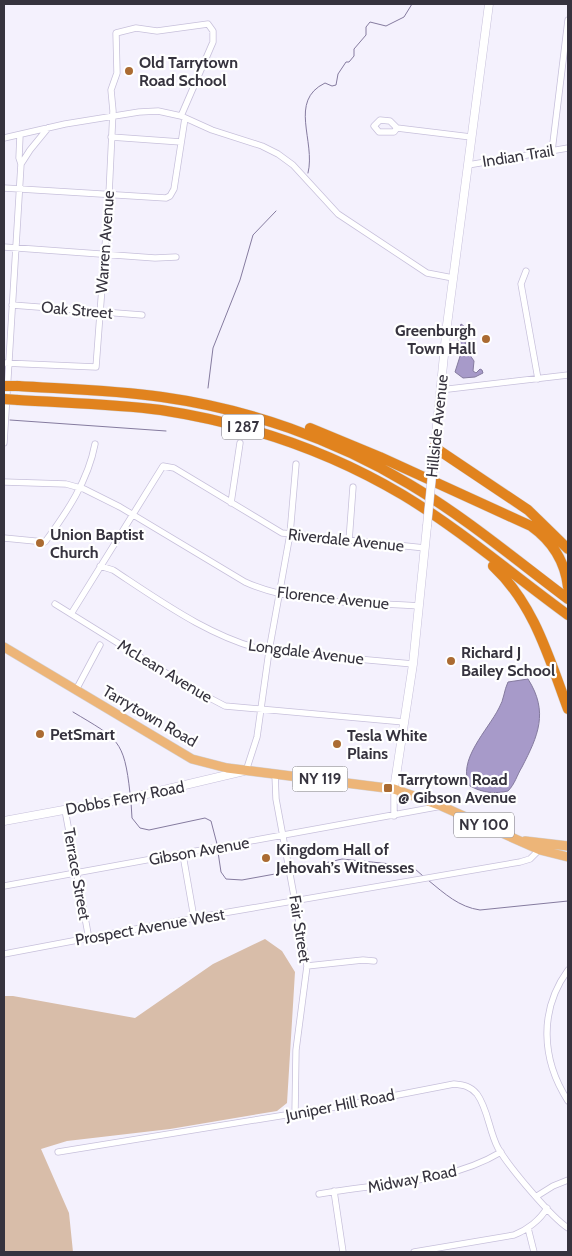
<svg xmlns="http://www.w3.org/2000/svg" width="572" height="1256" viewBox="0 0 572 1256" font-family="Cabin,sans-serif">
<rect width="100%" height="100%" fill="#f4f1fd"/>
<!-- green -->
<path fill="#d8bda9" d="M265,939L282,951L295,972L287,1103L277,1111L170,1129L67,1141L41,1149L69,1213L73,1252H4V996H13L135,1018L213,964Z"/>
<!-- water -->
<path fill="#a79ac9" stroke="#857b9f" d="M461,324C471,330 466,338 465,348L474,361L473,371L476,373L480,369L482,370L483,373L475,377L463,378L455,372L462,350L457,336Z
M528,679C549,712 538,736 522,767C517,775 515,784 508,791C495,794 483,793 470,786C456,761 488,730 499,708C504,700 504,690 508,682Z"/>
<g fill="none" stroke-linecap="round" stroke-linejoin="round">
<!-- stream -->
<path stroke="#857b9f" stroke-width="1" d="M308,173C316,141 288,101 325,83L332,86L336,85L338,74L346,62H349L354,56V49L366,35V27L370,22L386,26L404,17L412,4
M208,388L213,348L240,280L253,235L276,211
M10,420L166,431
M73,712C118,739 124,739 130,793
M131,802L132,818L140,828L149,830L205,818L211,821L217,844
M218,852L221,872L226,879L242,880L286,872
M295,870L342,859L401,865L415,869L423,876
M428,880C445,894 459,907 480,910L568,901"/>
<defs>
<path id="minor" d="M380,120L390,121L397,128L394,132H379L374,126Z
M397,128L471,137
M111,137L181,142
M4,138L65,124L139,112L158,111L181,116L212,130L262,146L278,154L293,165L338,214L427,273L453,278
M552,151L568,20
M21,164L30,150L48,128
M468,165L568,148
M4,188L166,198L170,196L174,189L185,118
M4,247L155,258L176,257
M526,271L521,284L538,379
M12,305L142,315
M4,363L96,367L109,194L113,111L111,90L117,73L116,33L136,28L157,31L208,24L213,31V42L181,116
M440,390L568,375
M4,443L21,164L19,158L20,135
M4,482L66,484L84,489L120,507L245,582C295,605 364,602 419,606
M231,503L240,443
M4,538L45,542C67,512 88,481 95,444
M349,541L353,487
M100,566L113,570C160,601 214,640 269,651L413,664
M55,604L187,686L225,706L404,722
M71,614L163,466L174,468L282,533L425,548
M76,690L100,645
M246,771L257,737L269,651L290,534L296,464
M275,774L276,799L307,966L296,1050L295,1114
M394,789V816
M65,810L89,939
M183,855L194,918
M4,886L442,806
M4,954L194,918L520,862L530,859L541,848
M307,966L363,960L374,961
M568,970C539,1010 541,1059 568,1101
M58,1152L341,1106L454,1084C464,1085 470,1086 477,1094C488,1109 489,1131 498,1148C509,1167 551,1217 568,1228
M334,1191L343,1252
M319,1194C379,1183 448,1184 501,1152
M537,1196L553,1186L568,1180
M528,1228L534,1252
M414,1252L514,1235C527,1230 540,1220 547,1208"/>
<path id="secondary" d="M433,465L447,325L489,4
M394,789L413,664L427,526
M4,821L134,797L244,771"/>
<path id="primary" d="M4,647L192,759L227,768L394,789L439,805L540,850L568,857
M525,841L568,846"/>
<path id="motorway" d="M18,386C66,389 114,390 162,397C248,409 334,439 409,484C465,517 516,560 568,599
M18,400C65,403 114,404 161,410C246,423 329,451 403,495C461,530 513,575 568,615
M310,428L380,457L531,526C552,541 565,561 568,587
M434,447L528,510L568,549
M493,566C534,604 549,658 568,709"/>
</defs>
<!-- minor casing -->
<use href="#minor" stroke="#c7c0db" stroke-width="7"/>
<!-- secondary casing -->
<use href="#secondary" stroke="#c7c0db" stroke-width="9"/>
<!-- primary casing -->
<use href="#primary" stroke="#d3d2d5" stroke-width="10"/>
<!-- motorway casing -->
<use href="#motorway" stroke="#d3d2d5" stroke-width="11"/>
<!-- minor -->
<use href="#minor" stroke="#fff" stroke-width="5.5"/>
<!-- secondary -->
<use href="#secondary" stroke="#fff" stroke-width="8"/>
<!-- primary -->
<use href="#primary" stroke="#edb578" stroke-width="9"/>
<!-- motorway -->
<use href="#motorway" stroke="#e1831e" stroke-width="10"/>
<defs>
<path id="secondary-bridge" d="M427,526L433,465"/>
<path id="motorway-bridge" d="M4,386H18
M4,399L18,400"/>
</defs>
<!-- secondary-bridge casing -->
<use href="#secondary-bridge" stroke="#c7c0db" stroke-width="9" stroke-linecap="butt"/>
<!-- motorway-bridge casing -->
<use href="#motorway-bridge" stroke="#d3d2d5" stroke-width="11" stroke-linecap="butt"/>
<!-- secondary-bridge -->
<use href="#secondary-bridge" stroke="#fff" stroke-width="8"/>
<!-- motorway-bridge -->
<use href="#motorway-bridge" stroke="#e1831e" stroke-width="10"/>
</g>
<!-- markers -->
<g fill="#ab6b32" stroke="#fff" stroke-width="2">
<circle cx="129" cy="71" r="5"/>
<circle cx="486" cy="339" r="5"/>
<circle cx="40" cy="543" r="5"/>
<circle cx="451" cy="661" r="5"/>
<circle cx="40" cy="734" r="5"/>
<circle cx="337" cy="744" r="5"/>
<rect x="383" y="783" width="10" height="10" rx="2.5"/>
<circle cx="266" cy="858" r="5"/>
</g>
<g text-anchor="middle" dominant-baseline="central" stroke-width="4.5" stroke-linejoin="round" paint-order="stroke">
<!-- shield labels -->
<g fill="#fff" stroke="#727078" stroke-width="1">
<rect x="222" y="414.5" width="42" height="25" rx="4"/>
<rect x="292.5" y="766.5" width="55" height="25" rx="4"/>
<rect x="454" y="812.5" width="60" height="25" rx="4"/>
</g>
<g font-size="15" font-weight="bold" fill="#36333e">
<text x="243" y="427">I 287</text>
<text x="320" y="779">NY 119</text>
<text x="484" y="825">NY 100</text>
</g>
<!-- poi labels -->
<g font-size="16" font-weight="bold" fill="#36333e" stroke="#fff" text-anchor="start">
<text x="139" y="62">Old Tarrytown<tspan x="139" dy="18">Road School</tspan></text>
<text x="476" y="330" text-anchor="end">Greenburgh<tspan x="476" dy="18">Town Hall</tspan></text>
<text x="50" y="534">Union Baptist<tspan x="50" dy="18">Church</tspan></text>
<text x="461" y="652">Richard J<tspan x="461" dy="18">Bailey School</tspan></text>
<text x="50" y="734">PetSmart</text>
<text x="347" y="735">Tesla White<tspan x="347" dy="18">Plains</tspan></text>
<text x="398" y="779">Tarrytown Road<tspan x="398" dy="18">@ Gibson Avenue</tspan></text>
<text x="276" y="849">Kingdom Hall of<tspan x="276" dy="18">Jehovah’s Witnesses</tspan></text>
</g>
<!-- street labels -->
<g font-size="16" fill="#36333e" stroke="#fff">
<text transform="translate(518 156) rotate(-9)">Indian Trail</text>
<text transform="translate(105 242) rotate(-86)">Warren Avenue</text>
<text transform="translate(77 310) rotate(5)">Oak Street</text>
<text transform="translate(437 426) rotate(-84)">Hillside Avenue</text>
<text transform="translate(346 540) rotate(6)">Riverdale Avenue</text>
<text transform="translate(333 598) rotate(6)">Florence Avenue</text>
<text transform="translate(306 652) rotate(7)">Longdale Avenue</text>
<text transform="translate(165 671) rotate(31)">McLean Avenue</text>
<text transform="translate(150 716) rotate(30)">Tarrytown Road</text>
<text transform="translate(125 798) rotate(-11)">Dobbs Ferry Road</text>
<text transform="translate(199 851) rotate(-10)">Gibson Avenue</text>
<text transform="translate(77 874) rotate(80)">Terrace Street</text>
<text transform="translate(150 927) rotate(-10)">Prospect Avenue West</text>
<text transform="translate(300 929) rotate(81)">Fair Street</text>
<text transform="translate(340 1105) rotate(-11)">Juniper Hill Road</text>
<text transform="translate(412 1179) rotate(-11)">Midway Road</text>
</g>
</g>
<!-- border -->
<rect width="572" height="1256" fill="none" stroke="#36333e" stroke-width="10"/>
</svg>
